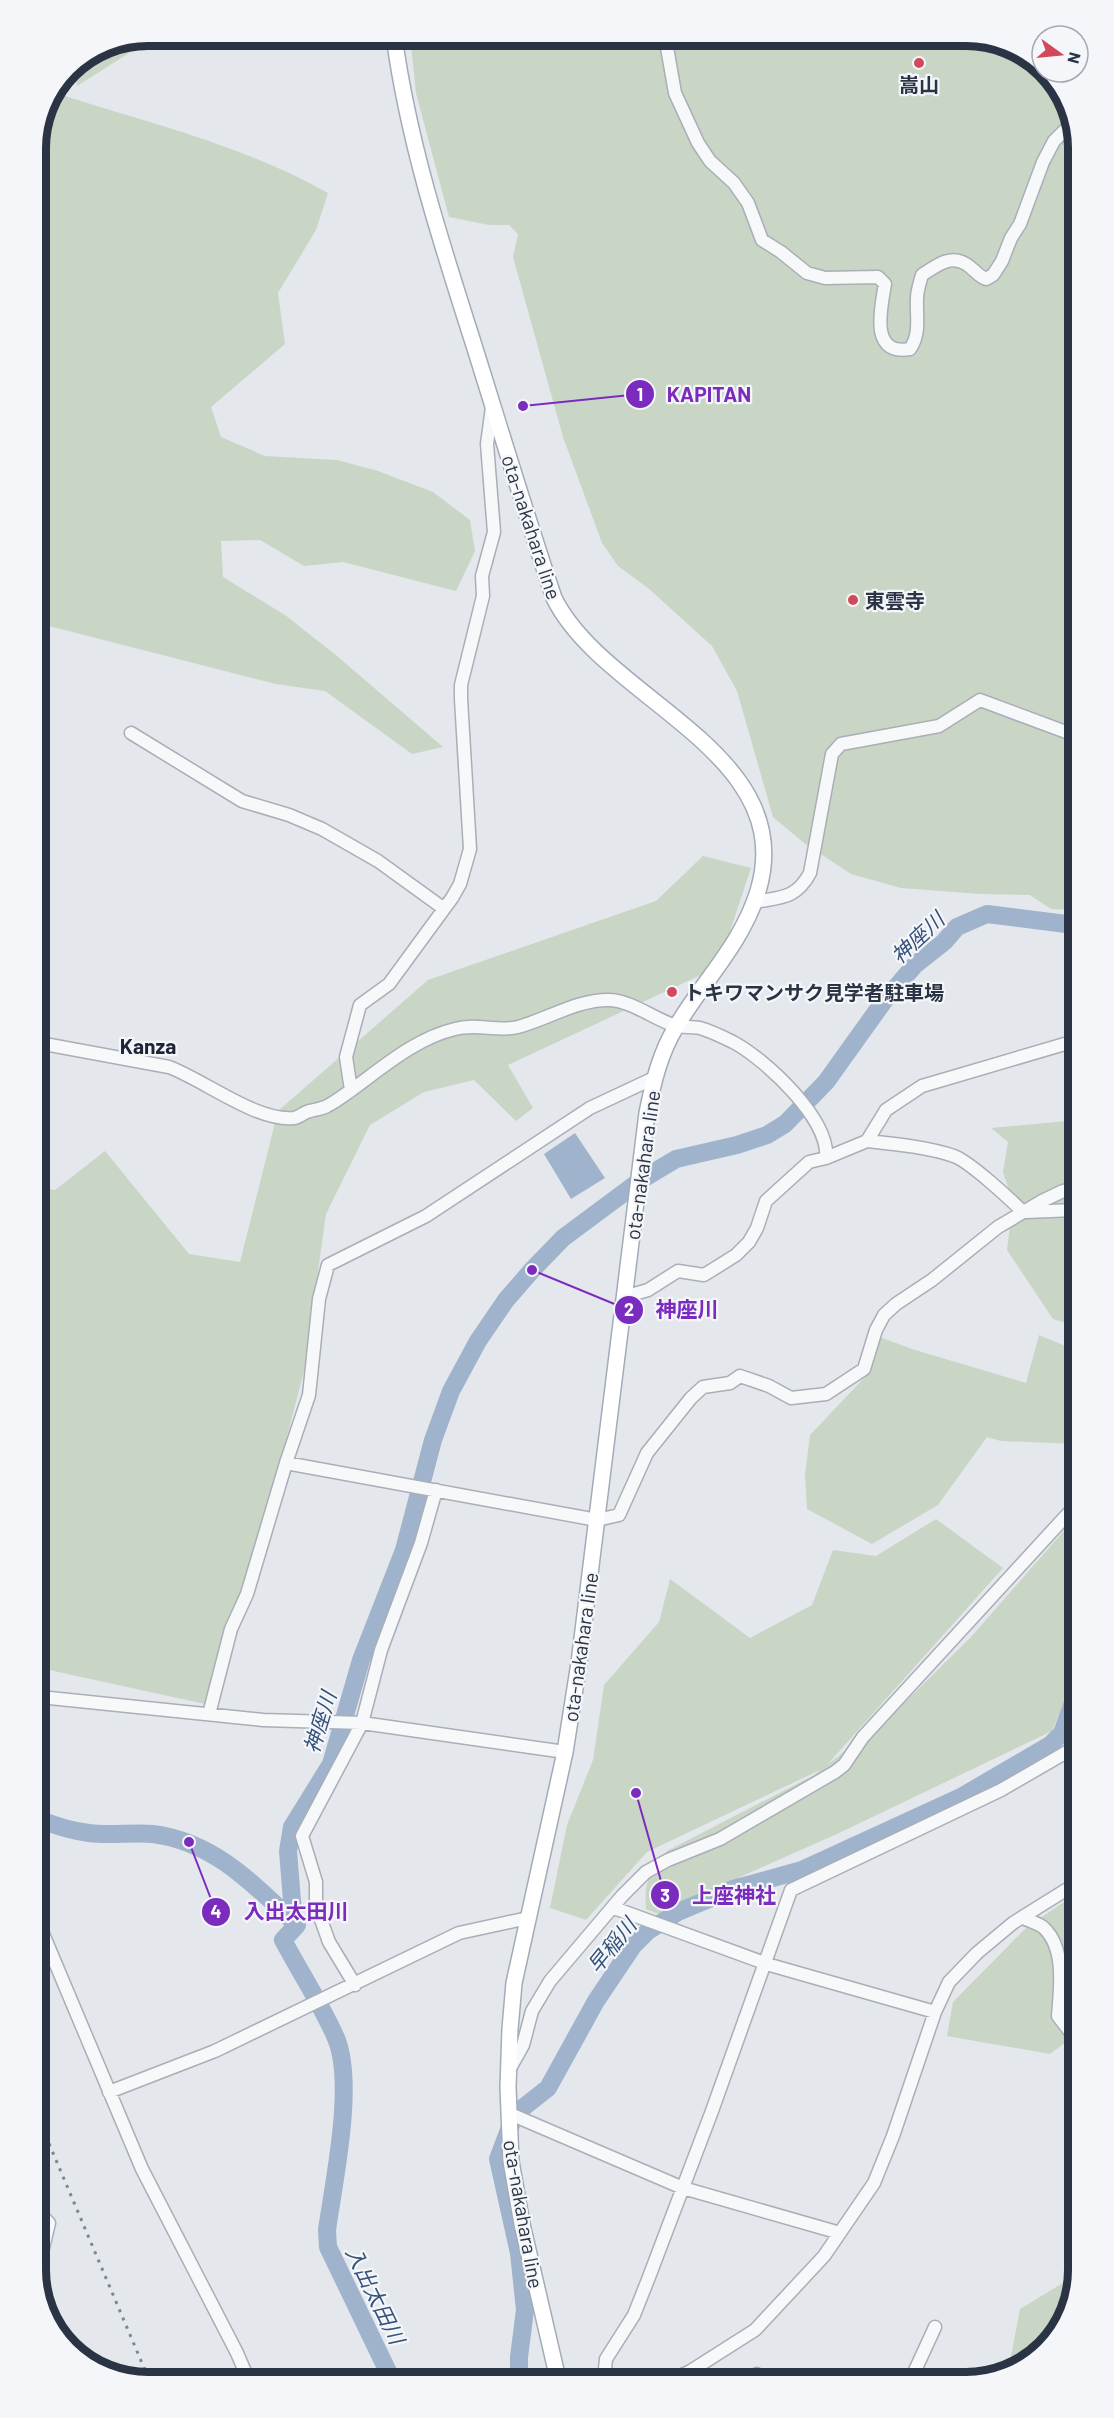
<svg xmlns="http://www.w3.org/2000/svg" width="1114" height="2418" viewBox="0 0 1114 2418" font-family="Barlow,'Noto Sans JP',sans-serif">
<rect width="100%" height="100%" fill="#e4e7ec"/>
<!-- green -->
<path fill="#c9d6c5" d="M151,36L148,41L77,86L75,65L106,44Z
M410,36H973L1034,59L1072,112L1074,910L1051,909L1030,895L980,894L901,888L851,874L804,843L773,817L737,691L712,646L648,588L618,566L602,543L563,437L513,257L518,234L509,225H489L449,217L416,93Z
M59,91L62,95C152,124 245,146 328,193L316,230L278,293L285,344L211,407L221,437L265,456L337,460L378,471L433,492L470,520L475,551L456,591L343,562L304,566L260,540L221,541L223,577L285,615L337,656L443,747L412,754L325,691L276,684L49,626L38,617L36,142Z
M703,856L751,868L718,967L508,1065L533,1108L516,1121L474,1080L424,1092L370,1125L326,1214L304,1371L245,1598L205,1704L40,1668L39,1188L55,1190L105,1151L189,1254L240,1262L278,1111L428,980L656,901Z
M1075,1094V1326L1053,1319L1007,1250L1013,1202L1003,1172L1008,1142L991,1128L1067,1121Z
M874,1335L915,1350L1026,1383L1039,1335L1075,1350L1076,1444L1001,1441L987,1437L938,1505L872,1544L807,1509L805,1475L810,1435L866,1376Z
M1076,1517V1672L1052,1731L837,1834L740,1877L674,1920L646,1909C644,1879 650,1874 667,1851L814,1775L820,1770L647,1852L586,1920L550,1908L567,1825L593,1760L604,1685L659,1622L670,1579L750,1638L812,1605L833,1550L876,1556L936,1519L1003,1568L827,1765L895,1712L971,1637Z
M1077,1893V2034L1050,2054L947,2036L953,2002L1026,1928Z
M1076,2275L1055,2338L1008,2372L1020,2309Z"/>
<!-- water -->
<path fill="#9fb4cc" d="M575,1133L605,1178L571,1199L544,1154Z"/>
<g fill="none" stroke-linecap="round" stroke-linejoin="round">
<!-- river -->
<path stroke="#9fb4cc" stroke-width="18" d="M41,1820C56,1826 73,1831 89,1833C110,1836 132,1832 153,1834C215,1842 254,1885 297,1925
M297,1925L293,1913L288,1851L292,1827L331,1764L361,1660L404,1550L433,1440L451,1391L478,1341L506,1300L532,1270L563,1238L641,1180L676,1159L737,1145L767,1135L785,1124L826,1082L884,1001L915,965L944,942L957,927L987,914L1074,925
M297,1925L283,1940C300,1972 321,2004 336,2038C355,2084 334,2180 327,2230L328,2247L392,2380
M519,2379V2357L525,2310L519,2253L498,2159L515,2114L548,2088L596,2001L633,1946L648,1931L678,1912L733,1889L802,1870L961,1797L1050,1745L1062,1733L1076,1694"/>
<defs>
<path id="minor" d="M665,36L675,93L698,143L710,161L734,183L748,203L762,240L781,252L807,273L825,278L878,277L885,284C881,308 869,356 910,349C921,333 916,317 917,298C917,291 920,282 922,275C936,266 950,254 966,264C974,269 978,276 986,279L993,275L1002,261L1011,238L1020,224L1043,162L1054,141L1072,123
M131,733L242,801L289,815L322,829L378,861L443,908
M755,902C781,897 796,899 810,873L832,754L841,744L939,726L980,700L1074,735
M39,1043L169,1067C204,1080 257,1122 294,1118C300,1117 304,1112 310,1111C316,1109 322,1109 327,1106C335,1102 343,1096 350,1091C382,1068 416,1038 455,1029C476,1023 498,1032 518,1027C548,1019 578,999 610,1000C631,1001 653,1018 673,1025C681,1028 691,1026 700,1028C710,1031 723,1037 733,1042C765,1059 830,1119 826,1158
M351,1090L346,1057L360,1005L389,984L452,898L460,884L470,849L461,699V685L483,596L482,576L494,532L487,444L492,407
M867,1141C895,1144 927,1147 954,1156C970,1162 1010,1199 1023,1212
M1025,1212L1075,1210
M624,1297L648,1290L678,1271L704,1275L736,1255L749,1242L757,1228L766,1201L809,1162L826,1158L867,1141L886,1110L922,1086L1075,1041
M286,1463L597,1520L619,1515L647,1453L691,1398L703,1387L730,1383L740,1376L769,1386L791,1398L826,1394L864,1369L876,1330L884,1315L896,1304L932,1280L998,1227L1042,1201L1063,1191L1075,1188
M40,1697L263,1720L362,1723L565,1752
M209,1714L231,1629L247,1594L286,1463L309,1395L319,1299L328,1265L426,1216L590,1108L654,1078
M614,1908L770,1965L935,2012
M1023,1918C1029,1921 1039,1923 1044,1928C1066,1949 1060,1989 1058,2016L1075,2038L1077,2045
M41,1929L142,2169L237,2353L249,2381
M1060,1974L1077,1993
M355,1985L329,1942L319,1914L316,1901V1882L302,1836L362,1723L381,1650L421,1543L436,1490
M509,2070L523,2045L532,2011L550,1981L622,1896L646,1872L668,1860L720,1839L835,1772L844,1765L863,1737L1076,1505
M109,2092L215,2051L459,1933L528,1918
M508,2113L683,2188L840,2233
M42,2216L49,2223L42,2252
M757,2374L759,2378
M912,2377L935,2327
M675,2378L689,2372L755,2330L824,2256L874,2183L893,2136L935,2012L949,1982L977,1953L1013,1923L1077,1883
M604,2379L606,2359L634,2315L649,2277L712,2111L791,1890L1001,1790L1077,1746"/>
<path id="major" d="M394,36C408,140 440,239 472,339C499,425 525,512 554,598C604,700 800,752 758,891C742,944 703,981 676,1027C660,1053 653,1083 647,1113L579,1663L565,1752L514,1983L510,2029L508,2087L511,2161L522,2224L558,2379"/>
</defs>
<!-- minor casing -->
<use href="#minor" stroke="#a9aeb7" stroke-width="15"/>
<!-- major casing -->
<use href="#major" stroke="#a3abb8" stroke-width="18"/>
<!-- minor -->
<use href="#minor" stroke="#f7f8fa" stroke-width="12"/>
<!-- major -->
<use href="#major" stroke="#fff" stroke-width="15"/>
<!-- rail -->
<path stroke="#7d8696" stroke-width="3" stroke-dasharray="3 6" stroke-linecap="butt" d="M42,2127L150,2382"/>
</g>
<!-- markers -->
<g fill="#d1495b" stroke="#f4f6f9" stroke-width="2">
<circle cx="919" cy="63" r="6"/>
<circle cx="853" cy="600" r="6"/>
<circle cx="672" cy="992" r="6"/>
</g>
<g text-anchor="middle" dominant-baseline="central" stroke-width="4.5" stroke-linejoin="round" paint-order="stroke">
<!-- poi labels -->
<g font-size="20" font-weight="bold" fill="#2b3445" stroke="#f4f6f9" text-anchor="start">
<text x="919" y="84" text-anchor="middle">嵩山</text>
<text x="865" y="600">東雲寺</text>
<text x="684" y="992">トキワマンサク見学者駐車場</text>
</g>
<!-- street labels -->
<g font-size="20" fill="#2b3445" stroke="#f4f6f9">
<text transform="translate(532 527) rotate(72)">ota-nakahara line</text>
<text transform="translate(642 1165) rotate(-82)">ota-nakahara line</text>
<text transform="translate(580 1647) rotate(-82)">ota-nakahara line</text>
<text transform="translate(524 2214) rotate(80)">ota-nakahara line</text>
</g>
<!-- water labels -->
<g font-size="21" font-style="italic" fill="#34527a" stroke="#f4f6f9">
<text transform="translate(917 937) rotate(-43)">神座川</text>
<text transform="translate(319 1722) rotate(-73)">神座川</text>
<text transform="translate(611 1945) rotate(-51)">早稲川</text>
<text transform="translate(376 2295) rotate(64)">入出太田川</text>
</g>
<!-- neighbourhood labels -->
<g font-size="21" font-weight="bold" fill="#1d2536" stroke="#f4f6f9">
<text x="148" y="1045">Kanza</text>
</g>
</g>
<!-- crop -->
<path d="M0 0H1114V2418H0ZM148 46H966A102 102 0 0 1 1068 148V2270A102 102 0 0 1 966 2372H148A102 102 0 0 1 46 2270V148A102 102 0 0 1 148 46Z" fill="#f4f6f9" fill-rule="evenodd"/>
<path fill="none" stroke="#2b3445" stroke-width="8" d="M148 46H966A102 102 0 0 1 1068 148V2270A102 102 0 0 1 966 2372H148A102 102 0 0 1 46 2270V148A102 102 0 0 1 148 46Z"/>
<!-- callouts -->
<path fill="none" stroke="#7b2cbf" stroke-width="2" d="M523 406L640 394M532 1270L629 1310M636 1793L665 1895M189 1842L216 1912"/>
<g fill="#7b2cbf" stroke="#f4f6f9" stroke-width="2">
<circle cx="523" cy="406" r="6"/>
<circle cx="532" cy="1270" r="6"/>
<circle cx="636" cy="1793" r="6"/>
<circle cx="189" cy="1842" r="6"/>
<circle cx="640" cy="394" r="15"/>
<circle cx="629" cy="1310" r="15"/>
<circle cx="665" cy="1895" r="15"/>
<circle cx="216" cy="1912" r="15"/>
</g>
<g font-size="18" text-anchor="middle" font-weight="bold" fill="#fff">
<text x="640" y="401">1</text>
<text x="629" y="1316">2</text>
<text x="665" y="1902">3</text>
<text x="216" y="1918">4</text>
</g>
<g font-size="21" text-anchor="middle" font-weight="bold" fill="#7b2cbf" stroke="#f4f6f9" stroke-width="4.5" stroke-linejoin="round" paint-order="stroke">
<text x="709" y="402">KAPITAN</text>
<text x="687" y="1317">神座川</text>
<text x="734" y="1903">上座神社</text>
<text x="296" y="1919">入出太田川</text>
</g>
<!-- north arrow -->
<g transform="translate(1060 54) rotate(105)"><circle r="28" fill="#f4f6f9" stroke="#a4a8b1" stroke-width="1.5"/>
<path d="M0-4.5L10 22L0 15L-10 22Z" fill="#d1495b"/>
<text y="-9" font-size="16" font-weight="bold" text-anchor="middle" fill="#2b3445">N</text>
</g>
</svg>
